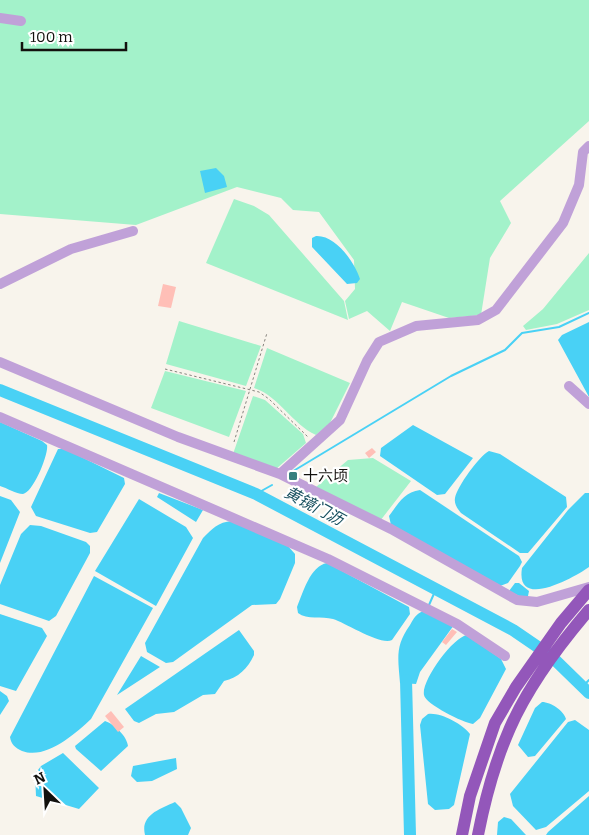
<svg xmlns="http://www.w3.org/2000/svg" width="589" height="835" viewBox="0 0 589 835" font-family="Bitter,'Noto Sans SC',serif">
<rect width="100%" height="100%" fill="#f8f4ec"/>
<!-- green -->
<path fill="#a3f2ca" d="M0,0H589V121L500,201L511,223L490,258L481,315L449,318L402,302L390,331L367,311L349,319L345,301L355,289L354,260L319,212L293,210L281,198L237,187L136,225L0,214Z
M234,199L254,206L269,215L344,301L348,320L206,263Z
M589,253V310L557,324L526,330L523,326L543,309Z
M179,321L261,346L246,386L166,364Z
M267,348L350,383L330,423L316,435C292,424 279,396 254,388Z
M165,371L246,391L229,437L151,408Z
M253,396L265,400L303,434L306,443L276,469L233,454Z
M373,458L411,481L380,521L316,487L348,460Z"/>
<!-- water -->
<path fill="#49d1f5" d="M216,168L224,176L227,187L205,193L200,171Z
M316,236C336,235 355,263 360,279L357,283L347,284L312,247V238Z
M589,322V397L558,340L562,335Z
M0,422L42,441L47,445C49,454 33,493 23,494C16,494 7,488 0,486Z
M413,425L473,458L445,494L437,495L380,456L381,448Z
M58,449H65L124,478L125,484L97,532L90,533L36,516L31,507Z
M489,451L500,454L566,497L567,507L528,553H520L461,513C457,508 454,504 455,498C457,487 479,456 489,451Z
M420,490L519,556L522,562L520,566L508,583L500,586L391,525L389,516C398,504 404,492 420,490Z
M159,493L203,510L196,522L157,497Z
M585,493H589V567C575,577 515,611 522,568L568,510Z
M0,496L11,500L20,512L0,563Z
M139,499L186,527L193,538L156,606L95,571Z
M232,521L287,545L295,554V563L280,599L276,604L252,605L173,662L166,663L147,652L145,643L203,538C212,529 218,522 232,521Z
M30,525L41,526L86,542L90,546V553L56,616L49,621L0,604V585L21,534Z
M327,563L409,607L410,614L392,640C381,646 346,623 333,619C322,616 307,620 298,613L297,607C303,593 310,566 327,563Z
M94,576L153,608L91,719C75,734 46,760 22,751C15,748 11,744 10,737Z
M515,583H519L529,591L528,596H519L509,591Z
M423,611L454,625L420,672L416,684L400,683C398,658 395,646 410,625C414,618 416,614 423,611Z
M0,614L42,628L47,636L16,691L0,686Z
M239,630L254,651V655C248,668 238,678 224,681L215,694L203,695L174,712L156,714L139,723L134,721L125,709Z
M467,635L501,659L506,669L480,718L473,724C464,723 425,704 424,695C421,681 453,637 467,635Z
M141,656L160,667L117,695Z
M0,691L7,696L9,701L0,715Z
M542,702C551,702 564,711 566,719L535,756L528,757L518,745L535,708Z
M428,714C440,712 463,724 470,734L454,805L449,809L435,810L428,804L420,725L422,719Z
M575,720L589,730V791L546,827L536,830L513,806L510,794L568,722Z
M105,721C114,724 127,736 128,746L101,771L76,749L75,746Z
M63,753L99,788L79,809L36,796L35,774L41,766Z
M176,758L177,769L152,781L137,782L131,776L133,766Z
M589,796V835H546L548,832Z
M175,802L181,808L191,828L188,835H145C140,815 160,809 175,802Z
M504,817L511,819L526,835H497L498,822Z"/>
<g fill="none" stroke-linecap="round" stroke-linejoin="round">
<!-- stream -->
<path stroke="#49d1f5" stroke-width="2" d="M290,473L451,376L505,350L522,333L559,327L589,313
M256,494L272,485
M429,605L436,589
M583,686L589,680"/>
<!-- river -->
<path stroke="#49d1f5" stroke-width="12" d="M0,390L256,494L513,630L551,656L589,693
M406,680L410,835"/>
</g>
<!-- building -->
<path fill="#ffbfb7" d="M163,284L176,287L171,308L158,306Z
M372,448L376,452L369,458L365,453Z
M452,629L457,632L446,645L442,642Z
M111,711L124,727L118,732L105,716Z"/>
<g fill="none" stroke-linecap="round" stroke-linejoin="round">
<!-- path -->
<path stroke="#86837d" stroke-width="1" stroke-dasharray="2.5 2.5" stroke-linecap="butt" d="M165,369L259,392L269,399L308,437
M234,442L267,333"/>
<!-- minor -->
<path stroke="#c0a1d8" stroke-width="10" d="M0,18L21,21
M0,284L71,249L133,231
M0,362L178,437L280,474L391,529L517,600L537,602L589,587
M569,386L589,404
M0,417L328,559L457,624L505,656
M280,474L340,420L367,361L379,342L416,326L478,320L496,310L563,223L579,185L583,152L589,146"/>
<!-- major -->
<path stroke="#9357ba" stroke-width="12" d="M462,835L470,796L495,723L516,687L561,623L589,590
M478,835C485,799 495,762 510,728C529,685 559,645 589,610"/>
</g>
<!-- markers -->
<rect fill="#367f7e" stroke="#fff" stroke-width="2" x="288" y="471" width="10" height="10" rx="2.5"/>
<g text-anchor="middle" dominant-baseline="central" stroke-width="4.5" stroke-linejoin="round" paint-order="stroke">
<!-- poi labels -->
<g font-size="15" fill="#13110e" stroke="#fff" text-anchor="start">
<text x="303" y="476">十六顷</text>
</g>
<!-- water labels -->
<g font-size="16" font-style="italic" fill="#174f5e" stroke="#fff">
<text transform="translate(314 506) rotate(28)">黄镜门沥</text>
</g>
</g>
<!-- north arrow -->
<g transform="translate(45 790) rotate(335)" stroke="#ffffff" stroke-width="4" paint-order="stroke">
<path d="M0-4L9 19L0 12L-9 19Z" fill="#13110e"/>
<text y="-8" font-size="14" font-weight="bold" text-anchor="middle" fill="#13110e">N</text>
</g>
<!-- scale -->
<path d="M22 42v8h104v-8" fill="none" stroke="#13110e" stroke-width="2.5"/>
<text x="30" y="42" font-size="15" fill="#13110e" stroke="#ffffff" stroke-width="4" paint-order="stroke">100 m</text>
</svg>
